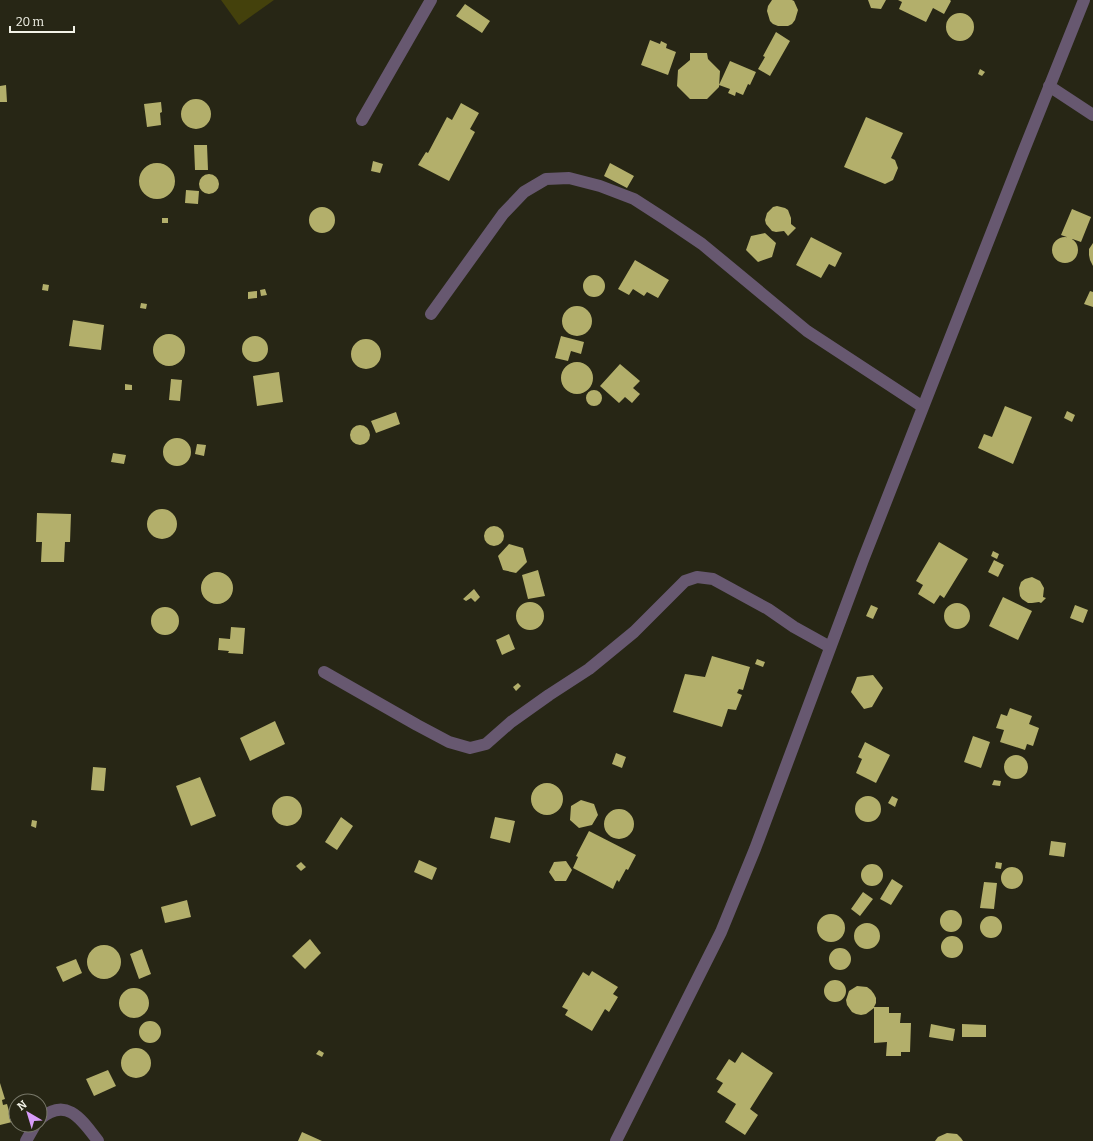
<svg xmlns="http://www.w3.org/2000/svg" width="1093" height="1141" viewBox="0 0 1093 1141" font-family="Bitter,serif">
<rect width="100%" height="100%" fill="#272615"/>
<!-- green -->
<path fill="#44410c" d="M221,0H274L239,25Z"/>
<!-- building -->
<path fill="#b3af6b" d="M772,0H792L794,1L798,10L795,20L792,24L788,26H778L773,24L770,21L767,11L768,6Z
M868,0H886L881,9L871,8Z
M898,0H950L951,1L944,14L933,8L926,22L899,9L902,2Z
M465,4L490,21L482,33L456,16Z
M946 27a14 14 0 1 1 28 0a14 14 0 1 1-28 0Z
M776,32L790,41L770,76L758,69L765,57L763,56Z
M650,40L660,44L661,41L667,44L666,48L676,52L668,75L641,65Z
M690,53H707L708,59L720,71L719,87L707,99H690L677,86L678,70L690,60Z
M730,61L756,72L750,85L748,84L743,95L736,92L735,96L728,93L730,89L719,85Z
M980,69L985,72L982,76L978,74Z
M6,85L7,102H0V86Z
M181 114a15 15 0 1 1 30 0a15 15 0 1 1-30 0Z
M161,102L162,112L160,113L161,125L147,127L144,104Z
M461,103L479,113L470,129L475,132L449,181L418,165L426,152L428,153L447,117L452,120Z
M866,117L903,133L891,158L895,160L898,168L893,180L885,184L844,167Z
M194,145H207L208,170H195Z
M373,161L383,164L380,173L371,171Z
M610,163L634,176L627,188L604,176Z
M139 181a18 18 0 1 1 36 0a18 18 0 1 1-36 0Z
M199 184a10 10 0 1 1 20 0a10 10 0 1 1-20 0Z
M186,190L199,191L198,204L185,203Z
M777,206L785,208L788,210L791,218V224L796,228L788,236L784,231L776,232L772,231L766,224L765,220L767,213L773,207Z
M309 220a13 13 0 1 1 26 0a13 13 0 1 1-26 0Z
M1072,209L1091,217L1081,242L1061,235Z
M162,218H168V223H162Z
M765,233L776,243L772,257L758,262L746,250L751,236Z
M811,237L842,253L835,267L829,264L821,278L796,265Z
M1052 250a13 13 0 1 1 26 0a13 13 0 1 1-26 0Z
M1093,243V266L1090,260L1089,255V249Z
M635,260L669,280L658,298L647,292L644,296L633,289L629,295L618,289Z
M583 286a11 11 0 1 1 22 0a11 11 0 1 1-22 0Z
M43,284L49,285L48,291L42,290Z
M265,289L267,295L261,296L260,290Z
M257,291V298L248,299V292Z
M1090,291L1093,292V307L1084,304Z
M141,303L147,304L146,309L140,308Z
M562 321a15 15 0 1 1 30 0a15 15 0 1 1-30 0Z
M73,320L104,325L101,350L69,346Z
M153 350a16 16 0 1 1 32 0a16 16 0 1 1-32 0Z
M242 349a13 13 0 1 1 26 0a13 13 0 1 1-26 0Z
M561,336L584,342L581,354L571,351L568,361L555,358Z
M351 354a15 15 0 1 1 30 0a15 15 0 1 1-30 0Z
M561 378a16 16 0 1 1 32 0a16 16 0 1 1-32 0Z
M620,364L640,381L633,388L640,394L632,403L625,397L619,403L600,386Z
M279,372L283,402L257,406L253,376Z
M171,379L182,380L180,401L169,400Z
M125,384L132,385V390H125Z
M586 398a8 8 0 1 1 16 0a8 8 0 1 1-16 0Z
M1005,406L1032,417L1013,464L978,448L984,434L992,437Z
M1067,411L1075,415L1072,422L1064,418Z
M396,412L400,424L376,433L371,421Z
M350 435a10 10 0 1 1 20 0a10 10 0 1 1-20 0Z
M163 452a14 14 0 1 1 28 0a14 14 0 1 1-28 0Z
M197,444L206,445L204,456L195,454Z
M113,453L126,455L124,464L111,462Z
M147 524a15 15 0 1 1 30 0a15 15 0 1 1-30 0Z
M37,513L71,514L70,542H65L64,562H41L42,542H36Z
M484 536a10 10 0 1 1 20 0a10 10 0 1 1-20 0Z
M939,542L968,559L944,598L940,595L934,604L918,594L923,585L916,581Z
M509,544L523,548L527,562L516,573L503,570L498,556Z
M993,551L999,554L997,559L991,556Z
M994,560L1004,565L998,577L988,572Z
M538,570L545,596L528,599L522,575Z
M201 588a16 16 0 1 1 32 0a16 16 0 1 1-32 0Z
M1032,577L1040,581L1044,588L1043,597L1046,598L1041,603L1039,602L1032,603H1028L1022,599L1020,596L1019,588L1021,582L1025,579Z
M474,589L480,597L475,602L471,598L466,601L463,599Z
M1003,597L1032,611L1018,640L989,626Z
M516 616a14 14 0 1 1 28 0a14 14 0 1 1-28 0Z
M944 616a13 13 0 1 1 26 0a13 13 0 1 1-26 0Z
M871,605L878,608L873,619L866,616Z
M1075,605L1088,610L1083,623L1070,618Z
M151 621a14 14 0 1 1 28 0a14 14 0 1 1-28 0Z
M231,627L245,628L243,654L228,653L229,651L218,650L219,638L230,639Z
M509,634L515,649L502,655L496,640Z
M712,656L750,667L743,690L739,689L737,693L742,695L736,710L728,709L722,727L673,712L685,674L705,677Z
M757,659L765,662L763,667L755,664Z
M873,675L883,688L872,707L864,709L851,692L857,677Z
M518,683L521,686L516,691L513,687Z
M1010,708L1032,716L1029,724L1039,728L1033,746L1027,744L1025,750L1000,742L1004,730L996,728L1001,714L1007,716Z
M275,721L285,744L250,761L240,738Z
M973,736L990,742L981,768L964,762Z
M865,742L890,755L876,783L856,773L862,759L858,757Z
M616,753L626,757L622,768L612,764Z
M1004 767a12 12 0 1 1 24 0a12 12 0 1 1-24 0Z
M93,767L106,768L104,791L91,790Z
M200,777L216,816L191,826L176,786Z
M994,780L1001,781L1000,786L992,785Z
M531 799a16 16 0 1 1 32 0a16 16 0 1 1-32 0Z
M272 811a15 15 0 1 1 30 0a15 15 0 1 1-30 0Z
M892,796L898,799L895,807L888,803Z
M855 809a13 13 0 1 1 26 0a13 13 0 1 1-26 0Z
M581,800L594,804L598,815L592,825L579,828L570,820L571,806Z
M604 824a15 15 0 1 1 30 0a15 15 0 1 1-30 0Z
M341,817L353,826L337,850L325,842Z
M495,817L515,821L510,843L490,838Z
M32,820L37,821L36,828L31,826Z
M589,831L636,855L628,870L626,869L619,882L617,880L613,889L573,868L578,857L576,856Z
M1051,841L1066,843L1064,857L1049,855Z
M419,860L437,868L432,880L414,872Z
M566,861L572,870L566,881H555L549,872L554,862Z
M301,862L306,867L301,871L296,866Z
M996,862L1002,863L1001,869L995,868Z
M861 875a11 11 0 1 1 22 0a11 11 0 1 1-22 0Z
M1001 878a11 11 0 1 1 22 0a11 11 0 1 1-22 0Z
M892,879L903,886L891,905L880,899Z
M984,882L997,883L994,909L980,908Z
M863,892L873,899L860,916L851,909Z
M187,900L191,917L165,923L161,907Z
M940 921a11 11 0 1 1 22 0a11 11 0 1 1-22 0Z
M817 928a14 14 0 1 1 28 0a14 14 0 1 1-28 0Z
M980 927a11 11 0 1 1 22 0a11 11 0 1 1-22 0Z
M854 936a13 13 0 1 1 26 0a13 13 0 1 1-26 0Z
M941 947a11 11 0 1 1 22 0a11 11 0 1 1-22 0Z
M310,939L321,953L305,969L292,956Z
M87 962a17 17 0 1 1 34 0a17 17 0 1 1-34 0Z
M829 959a11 11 0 1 1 22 0a11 11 0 1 1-22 0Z
M142,949L151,974L139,979L130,954Z
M76,959L82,973L63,982L56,967Z
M592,971L618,987L613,994L618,997L609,1012L605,1009L592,1031L565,1015L568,1010L562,1007L583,972L589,976Z
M824 991a11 11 0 1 1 22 0a11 11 0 1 1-22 0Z
M857,986L867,987L871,990L874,994L876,998V1003L874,1007H889V1013H901L900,1023H911L910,1052H901V1056H886L887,1042L874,1043V1008L866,1014L861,1015L856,1014L852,1012L847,1005L846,1000L849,991Z
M119 1003a15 15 0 1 1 30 0a15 15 0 1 1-30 0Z
M139 1032a11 11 0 1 1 22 0a11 11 0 1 1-22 0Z
M931,1024L955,1029L953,1041L929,1037Z
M962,1024L986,1025V1037H962Z
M121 1063a15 15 0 1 1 30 0a15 15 0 1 1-30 0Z
M319,1050L324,1053L322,1057L316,1054Z
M742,1052L773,1073L750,1109L758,1115L745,1135L725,1122L736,1104L717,1092L723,1083L716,1079L729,1059L735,1063Z
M108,1070L116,1086L94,1096L86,1079Z
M0,1083L5,1099L2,1100L3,1105L7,1104L12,1122L0,1125Z
M302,1132L322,1141H298Z
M947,1133L957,1134L961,1138L963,1141H935L938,1137Z"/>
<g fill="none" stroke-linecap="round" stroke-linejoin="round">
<!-- minor -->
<path stroke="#675870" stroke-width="12" d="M1049,86L1093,115
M362,120L431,0
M431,314L503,214L524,192L546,179L569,178L600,186L634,199L665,219L702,244L807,331L923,407
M324,672L417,725L449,742L470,748L486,744L511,722L549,695L589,669L634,632L685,581L697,577L713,579L768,609L794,627L830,647
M40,1119C67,1096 82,1120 98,1141
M26,1141L35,1125
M616,1141L721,932L755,849L863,560L1022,155L1084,0"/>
</g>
<!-- north arrow -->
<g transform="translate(28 1113) rotate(322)"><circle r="19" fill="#272615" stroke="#787869"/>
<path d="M0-3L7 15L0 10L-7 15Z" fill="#d79bf9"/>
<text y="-6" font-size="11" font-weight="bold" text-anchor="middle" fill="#f2f2e7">N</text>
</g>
<!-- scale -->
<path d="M10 26v6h64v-6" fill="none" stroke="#f2f2e7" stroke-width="2"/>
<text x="16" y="26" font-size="12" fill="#f2f2e7" stroke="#272615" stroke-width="3" paint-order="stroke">20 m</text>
</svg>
